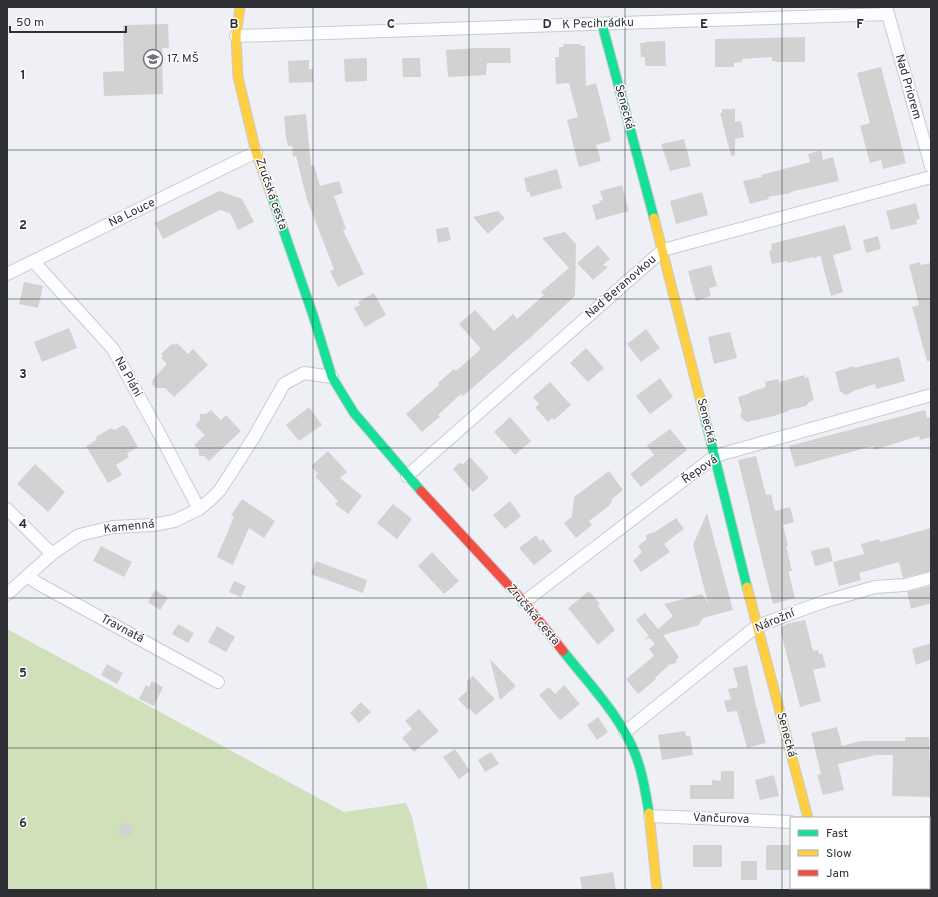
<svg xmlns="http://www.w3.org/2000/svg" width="938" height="897" viewBox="0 0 938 897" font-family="Overpass,sans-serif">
<rect width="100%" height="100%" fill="#eef0f6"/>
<!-- green -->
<path fill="#cfe0ba" d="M7,629L344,812L406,803L412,817L428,890H7Z"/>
<!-- building -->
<path fill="#d3d2d3" d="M168,24L169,48H162L163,94L104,96L103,72L124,71L123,25Z
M805,37V62H776V61H772V57L742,59V62L734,63V67H715V39Z
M665,41L666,66H645V57H641L640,43H645V42Z
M564,44H580L582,46H585L586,86L596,83L611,141L596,145L601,161L579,167L567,120L578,117L569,83L556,84L555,57H559V47H563Z
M477,48H510L511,63H487L486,75L448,77L446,50Z
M367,58V81L345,82L344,59Z
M402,58H420L421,77H403Z
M309,60V69H313V82L289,83L288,61Z
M881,67L906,163L883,169L881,160L870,163L860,126L870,123L857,73Z
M722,109H735V122L741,121L744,137L735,139V155L731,156L720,113H722Z
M306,114L311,166L314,165L320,186L339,181L343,193L334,196L346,229L343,230L364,274L338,287L330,271L334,269L307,200L296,156L293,157L292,146H288L286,138L284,116Z
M684,139L691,166L670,171L661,144Z
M821,150L823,160L833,157L839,181L794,191L787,194H785L768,197L769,199L750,204L743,181L762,177L761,175L810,162L808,154Z
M557,169L562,188L531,197L529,191L527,192L524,178Z
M622,185L629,211L596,220L592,205L600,203L599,201L603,200L600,191Z
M219,191L242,199L254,222L238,230L230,213L220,210L163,239L155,223Z
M702,192L708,215L676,224L670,201Z
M916,203L920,219L916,220L917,224L891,230L886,211Z
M498,211L505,218L488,234L473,217Z
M845,225L852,250L833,255L843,292L831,296L820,255L814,259L813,257L788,263L787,261L772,264L769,251L772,250L771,244Z
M448,227L451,240L438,243L436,229Z
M565,232L576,244L575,296L532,336L463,396L461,394L438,415L440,417L437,419L422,432L406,414L439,385L438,383L454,369L456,371L481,349L459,324L475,310L494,331L513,314L517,319L544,295L541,292L569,268L542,238Z
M878,236L881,249L866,253L863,240Z
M598,245L610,259L603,265L608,267L593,280L577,263Z
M920,262L921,265L931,263V361H927L912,307L919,305L909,265Z
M711,265L717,286L709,288L711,296L696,301L688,271Z
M24,282L43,286L38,308L19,304Z
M374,293L386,315L365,327L354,308L360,305L358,302Z
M69,328L77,348L42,362L34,342Z
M646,329L660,348L641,362L627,344Z
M730,332L737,358L714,364L708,337Z
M173,343L175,345L177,343L188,354L193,349L208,365L174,397L165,388H156L152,384L153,379L167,364L161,358L163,356L161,354Z
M586,348L604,368L588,382L570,363Z
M899,357L905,381L876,389L875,384L853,391L851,393L846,395L840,391L835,372L854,366V368Z
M804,375L805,378L808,377L814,400L809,402L806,406L789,410V411L774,416L747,422L742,419L740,414L742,412L738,397L750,393V392L766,387L765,382L778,379L779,382Z
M660,378L673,397L650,414L636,396Z
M550,382L571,405L554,420L552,418L548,422L535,407L539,404L533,397Z
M309,407L322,425L299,441L286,425Z
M211,410L221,420L226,415L241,431L209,461L204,456H199V450L194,445L205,435L195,425L200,420V414H206Z
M925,410L927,418L931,417V437L920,440L919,436L874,450L873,446L795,467L789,446Z
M510,417L531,441L515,455L494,432Z
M123,425L127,428L138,447L127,453L129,457L116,465L122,475L108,483L86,446L95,441L97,436L111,428L115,430Z
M670,429L687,450L641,487L630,474L654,455L647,446L649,444Z
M328,451L347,472L340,478L362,496L348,514L335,504L338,501L315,476L318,474L311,466Z
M756,456L766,495L771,494L775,511L790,507L794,522L783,525L788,546H786L787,550L792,571H789V574L795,598L773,604L738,460Z
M470,457L489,478L473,492L453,469L459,463L463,464Z
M35,464L65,492L48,512L17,484Z
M609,471L623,490L611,500L612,502L609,505V506L589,521L592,525L576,538L564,523L572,517L574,497Z
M242,499L275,521L264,538L249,528L233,565L217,557L234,517L231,515Z
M510,501L521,516L505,529L493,515Z
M393,504L412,519L397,539L377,523Z
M707,513L733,610L703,618L699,625L663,635L679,657L676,660V663L669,665L655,678L656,679L638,694L626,679L654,656L649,649L655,644L650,638L644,640L649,636L636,620L645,613L658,629L673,616L664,604L702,594L708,603L693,545Z
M676,518L684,529L664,544L670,552L641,572L633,561L642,552L638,546L646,540V535L655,532Z
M931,528V571L903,578L899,562L859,573L861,580L839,586L833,562L864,554L861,544L879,539L880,542Z
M536,535L540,541L543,539L552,551L534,565L519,548Z
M101,546L132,562L124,577L93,561Z
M829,547L833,561L815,566L811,551Z
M432,552L459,581L444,594L418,566Z
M316,561L367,580L363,593L311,574Z
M234,581L246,586L241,597L229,592Z
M931,586V603L911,609L907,592Z
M155,590L168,598L160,610L148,602Z
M589,591L600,604L598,606L615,630L598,645L568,608Z
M805,620L813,651L818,650L819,654L822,653L826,667L813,670L821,701L800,707L781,633V627L787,624Z
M178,624L194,633L188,643L172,634Z
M217,626L235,637L226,652L208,642Z
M931,643V659L916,665L912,649Z
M490,659L516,686L500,700Z
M107,664L123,673L117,684L101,675Z
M747,665L756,706L766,743L747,748L737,711L727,712L724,701L731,699L728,689L738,687L733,668Z
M473,676L495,699L476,715L469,708L468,710L458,699L467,691V681Z
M152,681L163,687L154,706L139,699L146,685L149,687Z
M564,685L580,704L560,720L539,695L549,687L555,694Z
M361,702L371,712L359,723L350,713Z
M419,709L439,731L414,752L402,738L412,729L405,721Z
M598,717L608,732L597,740L587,725Z
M837,727L842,746L860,741H905V737H929L931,797L892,796L893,755H875L838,764L844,790L823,795L817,775L821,774L811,733Z
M685,731L686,736H690L693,755L662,760L658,735Z
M455,749L470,771L459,779L443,757Z
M491,752L499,764L485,772L478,760Z
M721,771H734V799H690V785H712V780L721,781Z
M774,775L779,796L760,800L755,780Z
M121,823L133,825L130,837L119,834Z
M693,845H722V867H693Z
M768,845H789L791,847V870H766V847Z
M741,861H757V880H741Z
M613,872L616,890H582L580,877Z"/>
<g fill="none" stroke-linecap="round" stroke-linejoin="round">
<defs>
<path id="street" d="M886,7L931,166
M236,36L888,14
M34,262L113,349L160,435L199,509
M7,274L256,152
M407,476L663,250L931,177
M7,509L52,554
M27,576L39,584L218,682
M7,594L52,554L79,535L113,527L153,525L174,521L199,509L210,500L220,490L254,437L284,384L304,373L332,377
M524,602L715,456L931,395
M625,732L757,626L823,602L875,587L905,585L931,578
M650,816L791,822
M929,823H931
M829,888V890"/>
<path id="fast" d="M602,24L654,218
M272,197L313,315L332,377L354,413L421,491
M704,414L747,587
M563,651C589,684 621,716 636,756C643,774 646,794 649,813"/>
<path id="slow" d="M240,7L236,36L238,77L256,152L272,197
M654,218L704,414
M747,587L808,818
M649,813L657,890"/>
<path id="jam" d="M421,491L524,602L563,651"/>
</defs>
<!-- street casing -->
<use href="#street" stroke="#c9cbd0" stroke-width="14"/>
<!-- fast casing -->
<use href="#fast" stroke="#c9cbd0" stroke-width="11"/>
<!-- slow casing -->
<use href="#slow" stroke="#c9cbd0" stroke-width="11"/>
<!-- jam casing -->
<use href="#jam" stroke="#c9cbd0" stroke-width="11"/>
<!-- street -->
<use href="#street" stroke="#fcfdfe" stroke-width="12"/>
<!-- fast -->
<use href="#fast" stroke="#16e098" stroke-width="9"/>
<!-- slow -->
<use href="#slow" stroke="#ffcf43" stroke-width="9"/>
<!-- jam -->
<use href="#jam" stroke="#f24e42" stroke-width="9"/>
</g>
<!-- grid -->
<path fill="none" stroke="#2e3034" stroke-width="1" stroke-opacity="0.55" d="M156,7V890M313,7V890M469,7V890M625,7V890M782,7V890M7,150H931M7,299H931M7,448H931M7,598H931M7,748H931"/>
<!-- icons -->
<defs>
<symbol id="school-ring" viewBox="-11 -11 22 22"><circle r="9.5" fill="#fff" stroke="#717378" stroke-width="1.5"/><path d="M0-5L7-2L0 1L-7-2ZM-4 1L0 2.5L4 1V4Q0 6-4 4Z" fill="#717378"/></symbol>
</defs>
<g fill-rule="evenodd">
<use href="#school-ring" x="142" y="48" width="22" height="22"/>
</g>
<g text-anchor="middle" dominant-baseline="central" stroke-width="3" stroke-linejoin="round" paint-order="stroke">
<!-- street labels -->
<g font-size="12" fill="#2e3034" stroke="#fff">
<text transform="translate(598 24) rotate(-2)">K Pecihrádku</text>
<text transform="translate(908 87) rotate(74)">Nad Priorem</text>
<text transform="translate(624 107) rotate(75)">Senecká</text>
<text transform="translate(271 194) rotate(71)">Zručská cesta</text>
<text transform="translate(132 213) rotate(-26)">Na Louce</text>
<text transform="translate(621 287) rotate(-41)">Nad Beranovkou</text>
<text transform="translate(128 377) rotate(61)">Na Pláni</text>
<text transform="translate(706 421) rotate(76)">Senecká</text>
<text transform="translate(700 470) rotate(-35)">Řepová</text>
<text transform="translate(129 527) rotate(-6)">Kamenná</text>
<text transform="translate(533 615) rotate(50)">Zručská cesta</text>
<text transform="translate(775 621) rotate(-23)">Nárožní</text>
<text transform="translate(122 629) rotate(28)">Travnatá</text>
<text transform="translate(786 735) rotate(75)">Senecká</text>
<text transform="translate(721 819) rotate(2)">Vančurova</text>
</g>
<!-- poi labels -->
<g font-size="12" fill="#2e3034" stroke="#fff" text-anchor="start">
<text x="167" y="59">17. MŠ</text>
</g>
</g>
<g font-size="13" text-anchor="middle" font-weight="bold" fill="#2e3034" stroke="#fff" stroke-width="3" stroke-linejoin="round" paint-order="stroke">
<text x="234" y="28">B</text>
<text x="391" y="28">C</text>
<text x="547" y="28">D</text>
<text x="704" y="28">E</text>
<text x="860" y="28">F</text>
<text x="23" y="79">1</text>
<text x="23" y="229">2</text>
<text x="23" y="378">3</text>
<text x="23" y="528">4</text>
<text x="23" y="677">5</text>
<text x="23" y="827">6</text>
</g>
<!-- border -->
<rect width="938" height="897" fill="none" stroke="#2e3034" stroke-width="16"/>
<!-- legend -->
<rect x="790" y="817" width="140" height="72" fill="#ffffff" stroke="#abacae"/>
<rect x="798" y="830" width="20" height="6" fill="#16e098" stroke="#abacae"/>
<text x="826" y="837" font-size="12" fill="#2e3034">Fast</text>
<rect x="798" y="850" width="20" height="6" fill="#ffcf43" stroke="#abacae"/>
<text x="826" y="857" font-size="12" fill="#2e3034">Slow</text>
<rect x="798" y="870" width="20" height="6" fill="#f24e42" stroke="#abacae"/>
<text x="826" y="877" font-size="12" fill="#2e3034">Jam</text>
<!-- scale -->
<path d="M10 26v6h116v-6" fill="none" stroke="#2e3034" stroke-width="2"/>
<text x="16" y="26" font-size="12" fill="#2e3034" stroke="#ffffff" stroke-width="3" paint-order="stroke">50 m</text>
</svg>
